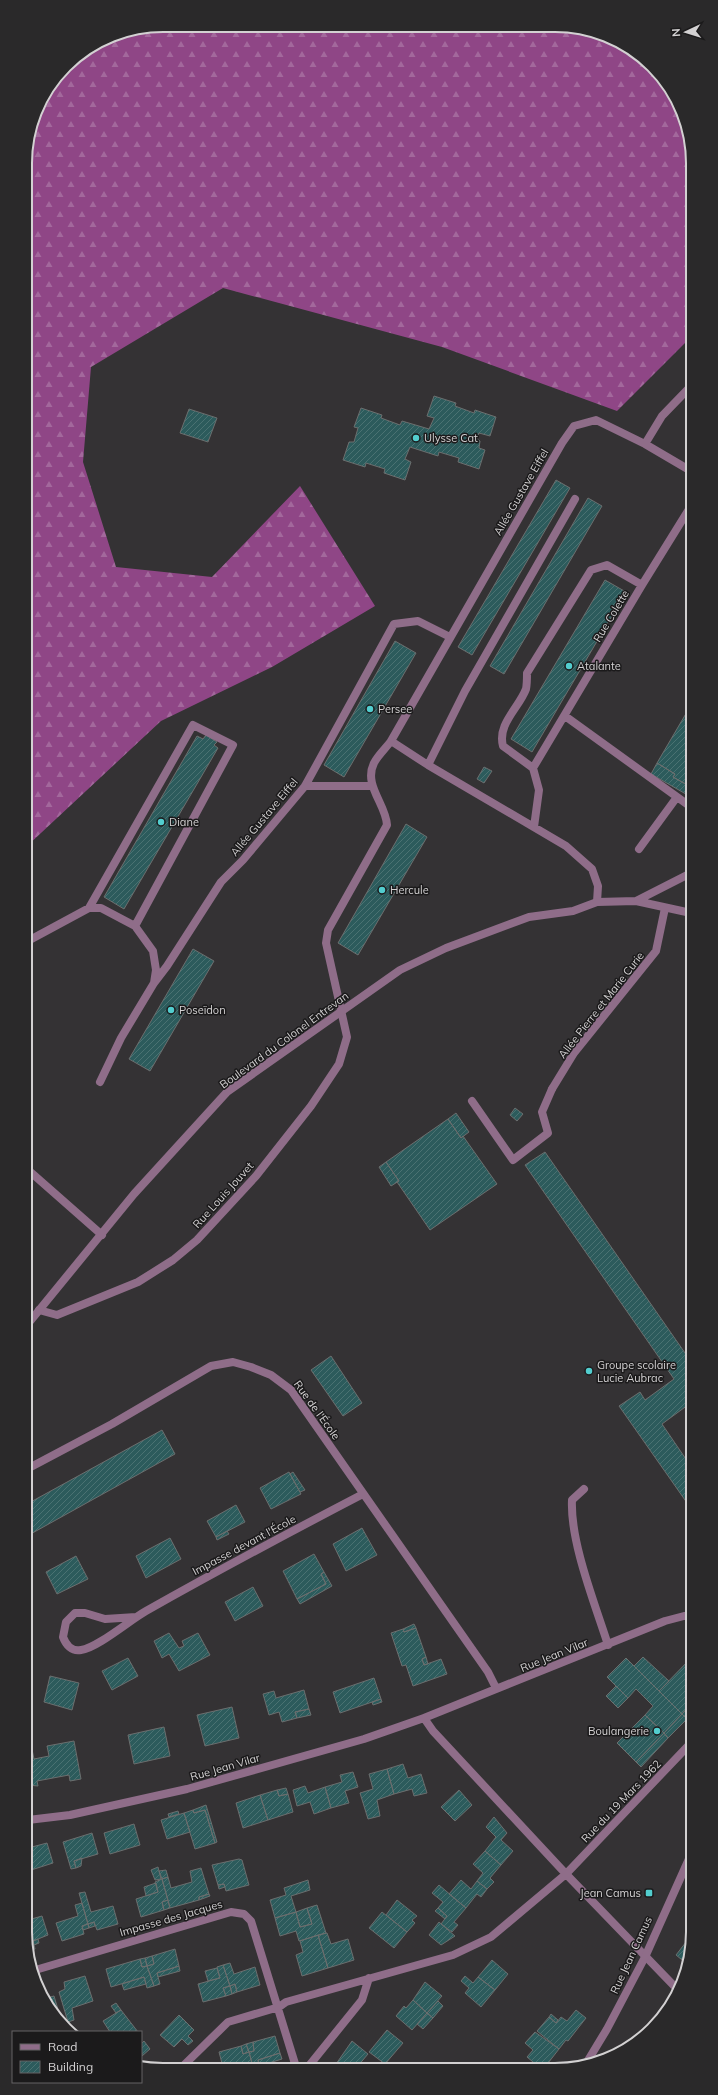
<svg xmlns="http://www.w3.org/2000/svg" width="718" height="2095" viewBox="0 0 718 2095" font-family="Mulish,sans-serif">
<defs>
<pattern id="forest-firs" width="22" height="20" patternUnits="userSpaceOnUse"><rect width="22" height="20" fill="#8f4686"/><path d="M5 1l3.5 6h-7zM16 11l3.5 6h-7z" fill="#a3689c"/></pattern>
<pattern id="building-hatch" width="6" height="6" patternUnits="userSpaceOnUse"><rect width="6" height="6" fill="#2c5b5c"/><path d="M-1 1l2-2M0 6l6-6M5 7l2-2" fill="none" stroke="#4a7272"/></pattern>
</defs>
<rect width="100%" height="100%" fill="#343234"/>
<!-- forest -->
<path fill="url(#forest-firs)" d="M163,25L582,28L624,43L653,66L679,102L690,136L691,337L617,411L442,347L223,288L91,367L83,462L116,567L212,577L300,486L375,606L272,667L161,721L26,847L25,154L39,102L72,59L110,35Z"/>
<!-- building -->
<path fill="url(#building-hatch)" stroke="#6b6e6e" d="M434,396L456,403L455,406L474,413L475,410L496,417L490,436L479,433L477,439L480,441L479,448L485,450L479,469L458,462L459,458L439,452L438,456L410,447L405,459L411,462L405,480L384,473L385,469L366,463L365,467L343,460L349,442H354L358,428L354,427L361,408L382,415L381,418L400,425L402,421L429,429L434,418L427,416Z
M189,409L217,418L208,442L180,433Z
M556,480L570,488L472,655L458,647Z
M588,498L602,506L504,674L490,666Z
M605,580L626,592L532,752L511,739Z
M395,641L416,653L344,777L324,765Z
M691,705V787L673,777L675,774L657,763Z
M206,735L217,742L214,745L218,748L124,909L104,897L197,736L203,739Z
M657,763L675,774L673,777L691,787V797L651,774Z
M484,767L492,771L484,783L477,779Z
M406,824L427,837L358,955L338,943Z
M193,949L214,961L150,1071L129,1059Z
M515,1108L523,1114L517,1121L510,1115Z
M456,1113L469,1132L461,1138L448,1119Z
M448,1119L461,1138L463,1136L497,1184L430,1230L397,1182L399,1181L386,1162Z
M545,1152L692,1363V1402L662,1424L692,1468V1510L619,1406L640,1392L645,1400L674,1379L525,1165Z
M386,1162L399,1181L391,1186L379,1167Z
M331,1356L362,1403L343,1416L311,1370Z
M162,1430L175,1454L27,1536V1504Z
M289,1472L301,1494L271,1509L260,1488Z
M293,1472L305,1490L300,1492L290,1474Z
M236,1505L245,1522L216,1537L207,1521Z
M362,1528L377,1555L346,1571L333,1544Z
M227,1531L229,1534L217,1540L216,1537Z
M170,1538L181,1559L146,1578L136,1556Z
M314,1554L324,1572L321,1574L326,1584L297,1599L283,1571Z
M76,1556L88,1579L57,1594L46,1572Z
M324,1572L332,1586L300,1604L297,1599L326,1584L321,1574Z
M253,1587L263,1606L235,1621L225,1602Z
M27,1606L31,1607L27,1620Z
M414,1624L416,1628L404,1632L403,1629Z
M416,1628L426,1657L422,1659L424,1665L441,1659L447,1674L413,1686L406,1665L402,1666L391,1633L403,1629L404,1632Z
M169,1633L179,1648L184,1646L182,1641L198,1633L210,1655L179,1671L169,1654L162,1658L154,1641Z
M426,1657L428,1664L424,1665L422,1659Z
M643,1657L669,1681L659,1691L634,1666Z
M692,1657V1703L682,1714L659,1691Z
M128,1658L138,1676L112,1690L102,1671Z
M626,1658L682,1714L664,1733L645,1715L653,1706L636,1689L628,1698L607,1677Z
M50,1676L79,1683L72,1710L44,1702Z
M374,1678L381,1699L340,1713L333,1692Z
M616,1686L628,1698L618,1708L606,1696Z
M304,1690L309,1709L295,1712L297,1718L282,1722L279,1712L269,1715L263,1694L274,1691L276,1698Z
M381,1699L382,1702L373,1705L372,1702Z
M692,1703V1713L687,1719L682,1714Z
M232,1707L239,1738L205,1746L197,1715Z
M309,1709L311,1715L297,1718L295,1712Z
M682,1714L687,1719L668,1738L664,1733Z
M645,1715L664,1733L636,1762L617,1743Z
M27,1725L34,1759L49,1756L47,1746L74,1741L81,1779L70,1781L69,1775L37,1781L38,1786L27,1785Z
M164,1727L170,1756L134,1764L128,1735Z
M664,1733L668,1738L641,1767L636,1762Z
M403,1764L408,1778L421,1774L427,1793L414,1796L412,1789L394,1794L387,1769Z
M387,1769L394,1794L377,1800L380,1816L368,1819L360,1793L373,1789L369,1774Z
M353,1772L358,1787L345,1791L349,1803L331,1808L325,1787L342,1782L340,1775Z
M305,1786L308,1793L325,1787L331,1808L314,1814L310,1802L297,1806L293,1790Z
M286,1788L288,1794L279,1796L277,1790Z
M277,1790L279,1796L288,1794L293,1812L268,1820L260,1795Z
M459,1790L472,1805L455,1821L441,1807Z
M260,1795L268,1820L243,1828L236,1803Z
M206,1805L217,1842L215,1843L205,1810L194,1813L193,1810Z
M193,1810L194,1813L205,1810L215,1843L195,1849L184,1813Z
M178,1811L179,1814L169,1817L168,1814Z
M184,1813L190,1832L167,1839L161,1820Z
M494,1817L507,1833L501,1840L513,1851L501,1865L485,1851L496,1837L486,1827Z
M134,1824L140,1845L110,1854L104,1833Z
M92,1833L98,1854L74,1861L76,1868L71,1869L63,1842Z
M47,1843L53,1863L28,1871V1848Z
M485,1851L501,1865L490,1878L494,1882L487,1889L477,1881L483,1873L473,1864Z
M82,1858L81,1866L76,1868L74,1861Z
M239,1859L242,1860L249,1885L226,1891L224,1884L218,1885L212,1865Z
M158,1867L161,1879L155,1880L151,1870Z
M201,1868L209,1894L199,1897V1900L170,1908L162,1879L168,1877L171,1888L192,1882L190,1871Z
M166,1870L168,1877L162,1879L159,1871Z
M162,1879L168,1900L162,1902L164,1910L141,1917L136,1899L158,1892L155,1882Z
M308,1880L310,1890L291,1896L296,1912L275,1918L270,1900L286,1895L284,1888Z
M461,1880L471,1889L477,1881L487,1889L481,1897L477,1894L466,1908L449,1894Z
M156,1883L158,1892L146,1896L144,1887Z
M224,1884L225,1887L219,1889L218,1885Z
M439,1885L466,1908L454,1922L458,1925L452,1932L441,1924L447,1916L438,1908L443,1902L432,1893Z
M85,1892L91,1912L113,1906L118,1924L97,1930L94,1922L88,1924L79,1893Z
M209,1894L210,1896L199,1900V1897Z
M168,1900L170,1908L164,1910L162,1902Z
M397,1900L417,1916L412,1920L415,1923L407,1932L386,1915Z
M82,1903L88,1924L82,1926L84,1934L62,1941L56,1923L78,1916L75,1905Z
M317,1905L326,1933L299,1941L296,1931L280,1936L275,1918L296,1912L300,1927L312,1924L307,1908Z
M307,1908L312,1924L300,1927L296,1912Z
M438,1908L447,1916L445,1919L435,1911Z
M382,1912L407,1932L394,1948L369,1928Z
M42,1916L48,1935L33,1941L35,1949L28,1951V1920Z
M94,1922L95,1926L89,1928L88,1924Z
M439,1922L455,1936L441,1945L429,1935Z
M88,1924L89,1928L83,1930L82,1926Z
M327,1933L331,1944L348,1939L354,1960L328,1968L318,1935Z
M693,1933V1941L687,1964L676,1955Z
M318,1935L328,1968L302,1976L296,1955L303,1952L300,1941Z
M38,1939L39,1943L34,1945L33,1941Z
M175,1949L179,1966L157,1973L160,1984L154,1986L147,1966L154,1964L152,1956Z
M152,1956L154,1964L147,1966L145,1958Z
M145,1958L147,1966L142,1967L140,1959Z
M140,1959L142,1967L147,1966L154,1986L147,1988L144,1977L111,1987L106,1969Z
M492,1960L508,1974L495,1990L478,1977Z
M230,1963L234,1974L255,1967L260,1985L237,1992L235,1984L230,1986L223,1965Z
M223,1965L230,1986L223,1988L226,1996L203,2002L198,1984L220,1978L217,1967Z
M179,1966L180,1971L158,1977L157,1973Z
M217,1968L220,1978L208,1981L205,1971Z
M85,1976L93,2001L72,2008L74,2020L68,2022L59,1992L65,1989L64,1982Z
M465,1976L473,1983L478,1977L495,1990L481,2007L465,1993L469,1988L461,1981Z
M144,1977L146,1984L124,1990L122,1984Z
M425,1982L442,1996L427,2013L413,2000Z
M235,1984L237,1992L232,1994L230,1986Z
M230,1986L232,1994L226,1996L223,1988Z
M54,1996L60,2016L56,2018L43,1999Z
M413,2000L427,2013L412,2030L396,2016L404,2006L406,2008Z
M438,2001L443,2006L433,2018L427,2013Z
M116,2003L121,2010L116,2013L111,2006Z
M121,2010L138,2032H110L103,2021Z
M576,2010L586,2018L568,2041L566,2040L559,2049L537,2031L549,2017L556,2023L561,2017L567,2021Z
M662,2011L665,2013L659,2023L648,2032L655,2024L653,2022Z
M427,2013L433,2018L423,2029L417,2024Z
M551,2014L558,2020L556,2023L549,2017Z
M179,2015L194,2030L188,2036L193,2041L188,2045L182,2039L174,2047L160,2035Z
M387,2030L403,2043L385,2064L369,2052Z
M535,2032L559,2049L545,2067H539L527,2057L533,2050L525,2043Z
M275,2036L280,2053L258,2060L260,2067H253L249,2052L254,2051L253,2042Z
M144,2041L150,2049L142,2056L141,2044Z
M352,2041L368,2054L357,2067H341L336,2064Z
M253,2042L254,2051L249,2052L246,2044Z
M246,2044L249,2052L243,2054L241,2046Z
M241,2046L243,2054L249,2052L253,2067H223L219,2052Z
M280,2053L282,2059L259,2066L258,2060Z
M336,2064L341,2067H333Z"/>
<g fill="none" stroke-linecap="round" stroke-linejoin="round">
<!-- service -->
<path stroke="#8f6d89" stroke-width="8" d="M472,1101L513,1160L548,1133L542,1112L552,1089
M584,1489L572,1500C570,1542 595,1604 608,1645"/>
<!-- minor -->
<path stroke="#8f6d89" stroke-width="8" d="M645,444L662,416L691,386
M565,716L691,807
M391,741L428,765L566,846L592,869L598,886L597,902
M428,765L465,691L575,499
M533,768L503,746C497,724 519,708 526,689C527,684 527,678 527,673L591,570L607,565L642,585
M305,786H372
M534,827L539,790L533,768L642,585L691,506
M639,849L677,797
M89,908L193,725L233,745L135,926
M26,942L89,908H101L135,926L153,951L156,970L154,983L121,1038L100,1082
M154,983L167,966L221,882L243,860L305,786L394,624L418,621L450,637
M552,1089L574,1053L656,951L665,908
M27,1169L102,1235
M39,1310L57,1315L138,1282L173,1260L197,1240L256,1176L311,1106L339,1064L347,1037L326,943L328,930L387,825C386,804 363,785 374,763C378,755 386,748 391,741L562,443L574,426L596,420L645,444L691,471
M27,1469L112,1424L211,1366L233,1362L251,1367L271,1375L291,1390L488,1672L496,1688
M136,1617L105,1619L85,1613H75L66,1622L63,1637C66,1645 72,1652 81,1650C97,1648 130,1620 146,1611C217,1571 290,1532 363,1494
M424,1718L665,1621L684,1616H692
M28,1820L70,1815L187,1789L364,1739L424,1718L433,1731L566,1874L679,1991
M32,1971L231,1912L244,1914L251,1921L296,2067
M182,2067L228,2022L279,2007L286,2002L453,1955L491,1937L566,1874L688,1746L692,1745
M308,2067L362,2000L369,1978"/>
<!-- tertiary -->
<path stroke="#8f6d89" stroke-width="8" d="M636,901L691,873
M27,1325L134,1194L227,1092L400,970L446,948L529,917L573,911L597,902L636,901L691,913
M584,2067L607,2029L645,1957L693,1850"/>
</g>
<!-- markers -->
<g fill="#52cdce" stroke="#1b1a1b" stroke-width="1.5">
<circle cx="416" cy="438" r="4"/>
<circle cx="569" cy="666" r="4"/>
<circle cx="370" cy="709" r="4"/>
<circle cx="161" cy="822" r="4"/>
<circle cx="382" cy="890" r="4"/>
<circle cx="171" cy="1010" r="4"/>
<circle cx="589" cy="1371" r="4"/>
<circle cx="657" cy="1731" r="4"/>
<rect x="645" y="1889" width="8" height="8" rx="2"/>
</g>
<g text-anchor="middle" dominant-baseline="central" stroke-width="3" stroke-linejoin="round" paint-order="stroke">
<!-- poi labels -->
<g font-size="11" fill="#d3d1d2" stroke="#1b1a1b" text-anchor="start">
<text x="424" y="438">Ulysse Cat</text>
<text x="577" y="666">Atalante</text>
<text x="378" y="709">Persee</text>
<text x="169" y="822">Diane</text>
<text x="390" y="890">Hercule</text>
<text x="179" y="1010">Poseïdon</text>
<text x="597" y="1365">Groupe scolaire<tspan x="597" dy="13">Lucie Aubrac</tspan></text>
<text x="649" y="1731" text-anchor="end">Boulangerie</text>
<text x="641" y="1893" text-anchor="end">Jean Camus</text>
</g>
<!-- street labels -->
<g font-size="11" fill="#d3d1d2" stroke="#1b1a1b">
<text transform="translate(521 492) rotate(-60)">Allée Gustave Eiffel</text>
<text transform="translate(611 616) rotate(-59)">Rue Colette</text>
<text transform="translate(264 817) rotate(-50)">Allée Gustave Eiffel</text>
<text transform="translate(601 1005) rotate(-52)">Allée Pierre et Marie Curie</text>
<text transform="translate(284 1040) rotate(-36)">Boulevard du Colonel Entrevan</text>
<text transform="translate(223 1195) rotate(-48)">Rue Louis Jouvet</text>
<text transform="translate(317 1410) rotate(54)">Rue de l'École</text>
<text transform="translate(244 1545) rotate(-28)">Impasse devant l'École</text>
<text transform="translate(554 1655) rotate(-22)">Rue Jean Vilar</text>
<text transform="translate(225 1767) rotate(-16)">Rue Jean Vilar</text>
<text transform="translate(621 1801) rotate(-46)">Rue du 19 Mars 1962</text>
<text transform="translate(171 1918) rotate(-16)">Impasse des Jacques</text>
<text transform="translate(631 1955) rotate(-65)">Rue Jean Camus</text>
</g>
</g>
<!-- crop -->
<path d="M0 0H718V2095H0ZM163 32H555A131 131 0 0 1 686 163V1932A131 131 0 0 1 555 2063H163A131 131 0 0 1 32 1932V163A131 131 0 0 1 163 32Z" fill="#2a292a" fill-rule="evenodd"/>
<path fill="none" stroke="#d3d1d2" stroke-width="2" d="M163 32H555A131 131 0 0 1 686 163V1932A131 131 0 0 1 555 2063H163A131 131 0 0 1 32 1932V163A131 131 0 0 1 163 32Z"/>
<!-- legend -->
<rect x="12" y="2031" width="130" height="52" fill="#1b1a1b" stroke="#656364"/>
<rect x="20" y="2044" width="20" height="6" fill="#8f6d89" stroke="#656364"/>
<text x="48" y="2051" font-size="12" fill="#d3d1d2">Road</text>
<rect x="20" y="2061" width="20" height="12" fill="url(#building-hatch)" stroke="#656364"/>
<text x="48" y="2071" font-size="12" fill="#d3d1d2">Building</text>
<!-- north arrow -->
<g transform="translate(686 32) rotate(266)" stroke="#1b1a1b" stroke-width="3" paint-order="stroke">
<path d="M0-3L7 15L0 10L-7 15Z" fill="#d3d1d2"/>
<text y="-6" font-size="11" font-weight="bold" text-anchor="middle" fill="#d3d1d2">N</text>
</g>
</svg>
